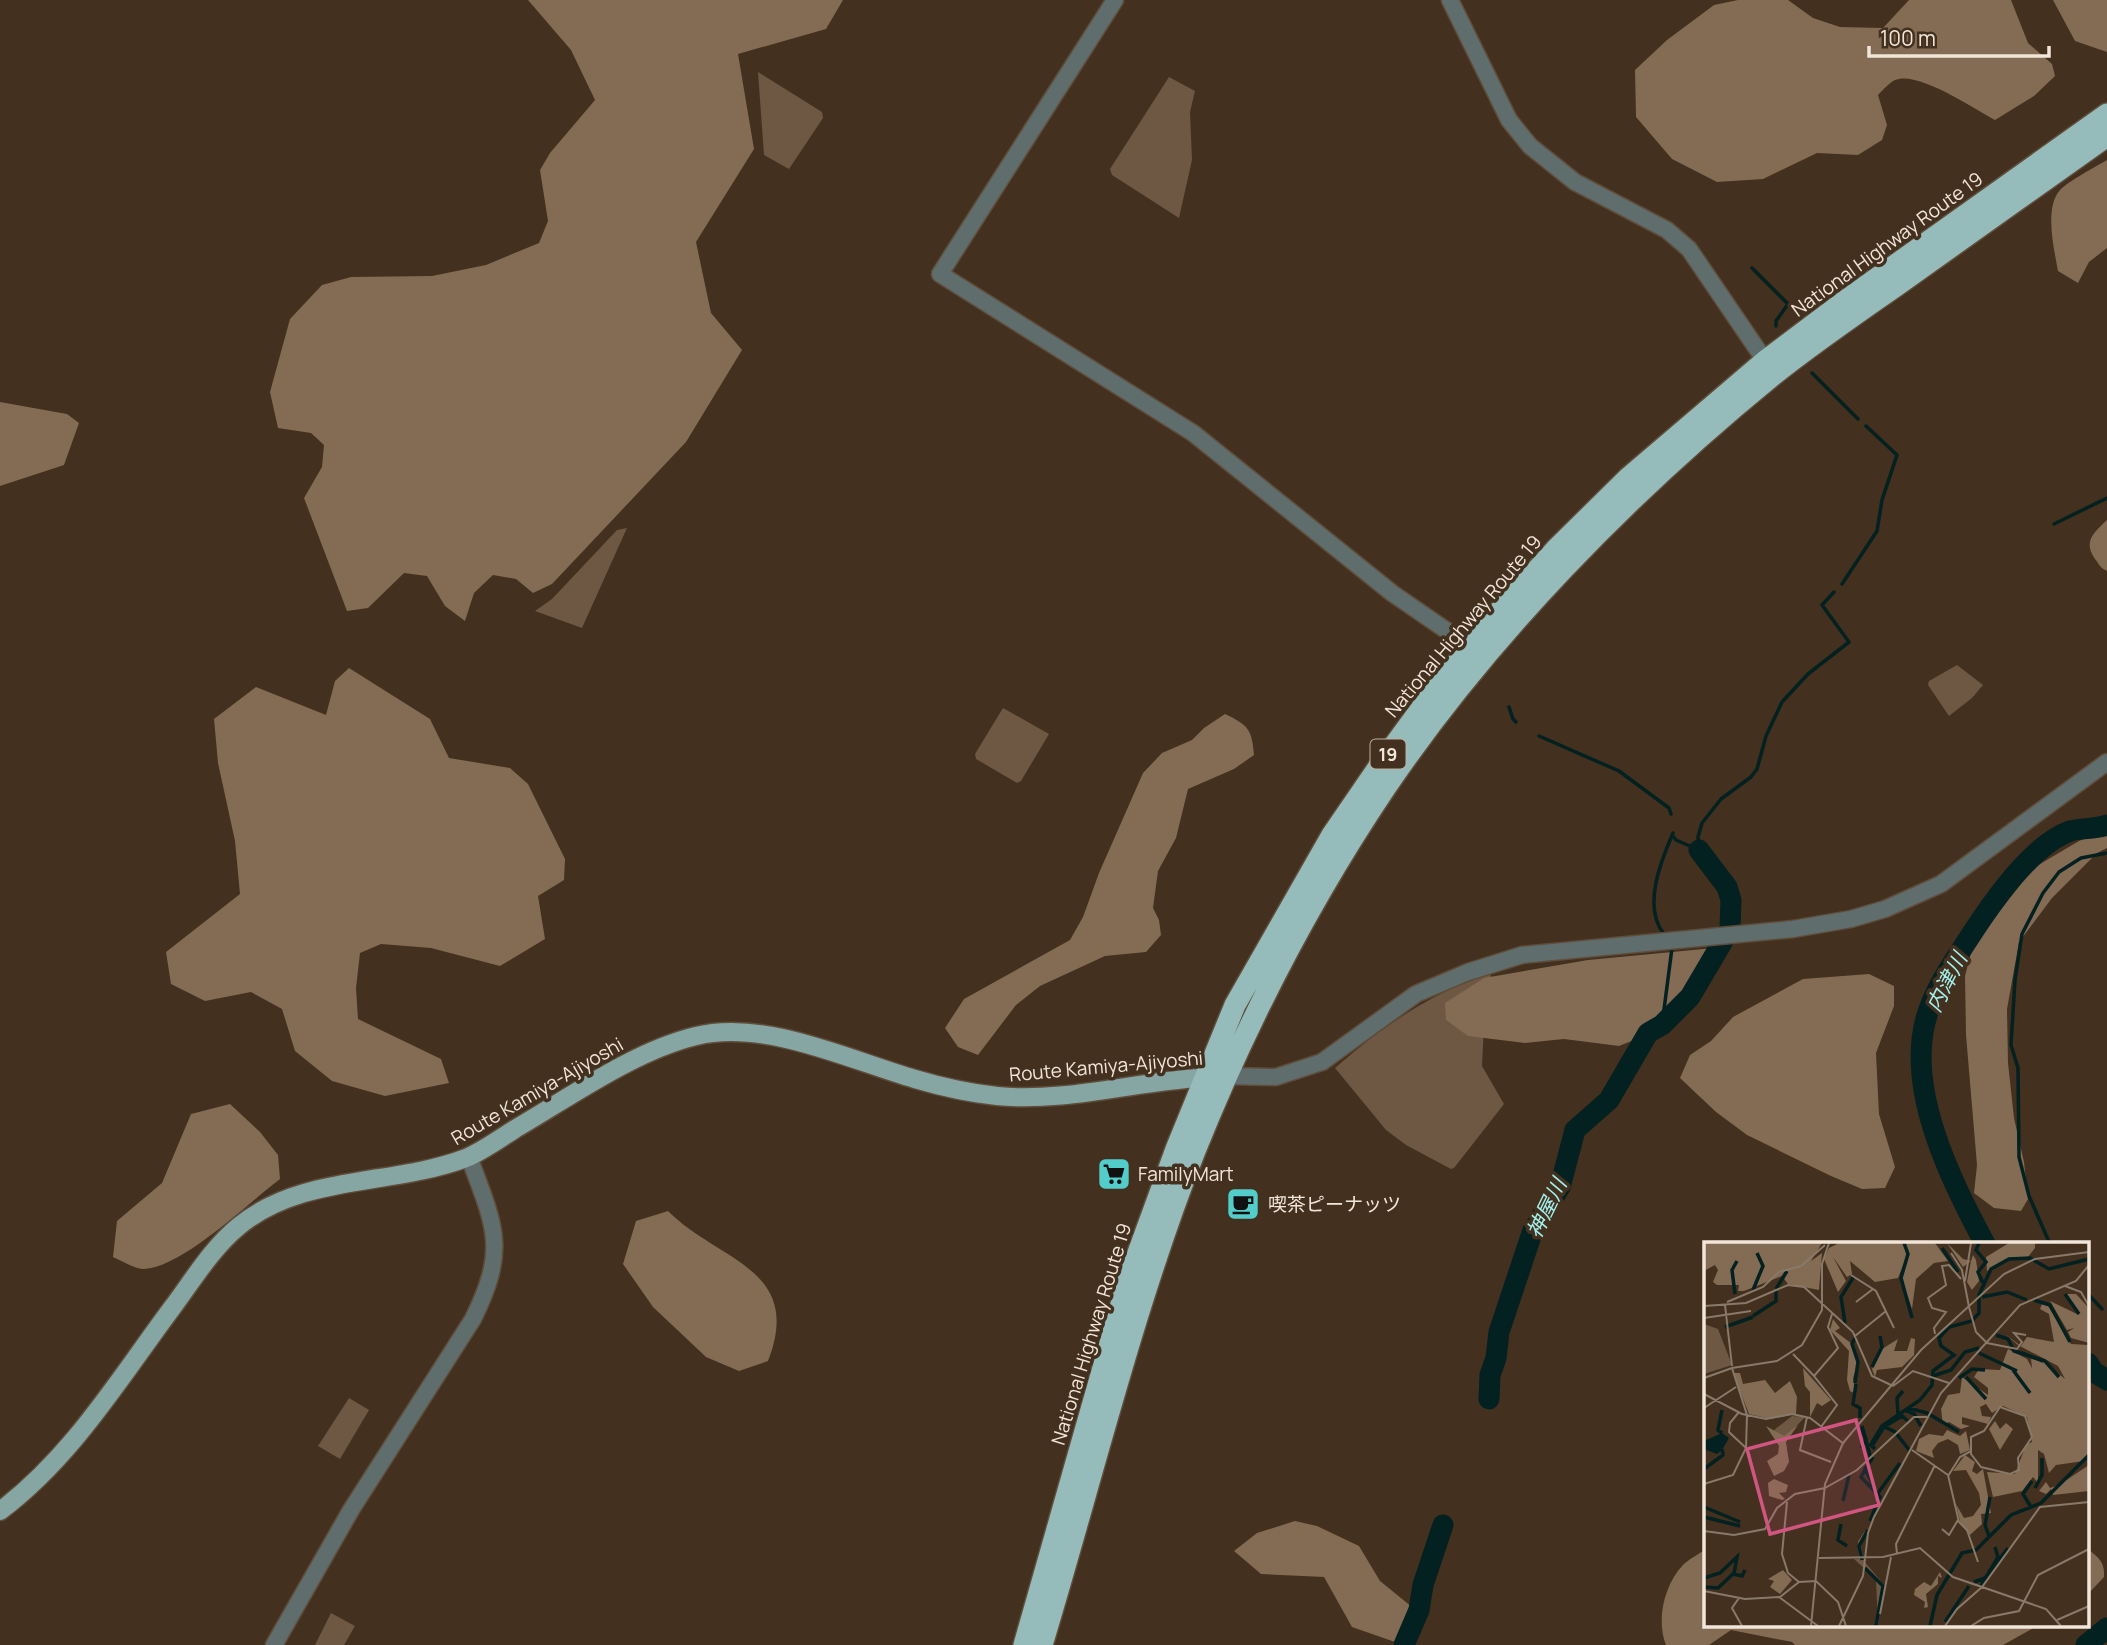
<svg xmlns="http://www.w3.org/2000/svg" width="2107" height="1645" viewBox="0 0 2107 1645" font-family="Manrope,'Noto Sans JP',sans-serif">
<rect width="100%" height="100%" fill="#43301e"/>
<!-- green -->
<path fill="#6e5843" d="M758,72L822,112L823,118L789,169L764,155Z
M1169,77L1195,91L1190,112L1192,160L1179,218L1112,175L1110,169Z
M627,528L582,628L535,611L552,599L617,530Z
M1957,665L1983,685L1972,698L1949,716L1928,685L1929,681Z
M1003,708L1049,734L1021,781L1017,783L976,759L975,754Z
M1490,974L1495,985L1484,1026L1482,1066L1504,1104L1454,1168L1451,1169L1406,1145L1386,1130L1335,1068C1379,1029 1433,991 1490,974Z
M349,1398L369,1410L340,1459L318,1446Z
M331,1613L355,1626L344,1645H315Z"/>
<!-- forest -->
<path fill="#846b54" d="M528,0H843L826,29L738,54L754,149L696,242L711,313L742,350L686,442L552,584L533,593L516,579L493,575L474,593L465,621L445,606L427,576L404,573L368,608L347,611L304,498L322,467L324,445L311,433L278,428L270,392L290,319L322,285L351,277L432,276L486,265L539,243L548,221L540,170L550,153L595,100L571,50Z
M1738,0H1788L1813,18L1840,27L1883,28L1909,0H2011L2028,43L2052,64L2055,76L2034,96L1995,120C1975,109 1917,70 1895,80C1889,83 1883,90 1878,95L1887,125L1882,140L1858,155L1817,153L1763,179L1717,182L1672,159L1636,117L1635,70L1667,40L1714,5Z
M2053,0H2107V52L2075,41Z
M2107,160V248L2089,262L2078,283L2058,271C2054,249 2044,208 2060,190C2067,182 2097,166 2107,160Z
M0,402L67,414L79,423L64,465L0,486Z
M2107,520V571C2100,568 2100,565 2095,559C2083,542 2093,533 2107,520Z
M349,668L430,719L449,758L510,768L528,784L565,859L564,880L538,896L545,939L500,966L431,948L381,944L360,953L356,988L358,1019L441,1059L449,1083L385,1096L332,1081L295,1051L282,1009L251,992L205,1001L171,984L166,952L240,894L235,841L218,763L214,719L256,687L326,715L335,681Z
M1225,714C1248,725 1252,729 1254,755L1234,769L1188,789L1176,838L1158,871L1153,908L1159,920L1161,935L1146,952L1105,956L1040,986L1016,1005L978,1055L958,1047L945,1028L964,999L1070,940L1083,917L1099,873L1143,773L1162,753L1192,740L1204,728Z
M2107,829V848L2097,853L2052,898L2019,942L2007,1009L2008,1063L2014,1118L2024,1162L2028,1199L2021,1211L1994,1208L1974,1193L1977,1165L1966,1035L1965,976L1976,933L2023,874L2079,841Z
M1714,948L1718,961L1701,986L1692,1004L1654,1032L1619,1046L1564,1039L1525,1043L1468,1036L1446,1020L1445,1003L1484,978L1588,960Z
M1869,974L1894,986V1006L1876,1053L1879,1114L1895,1167L1885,1188L1862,1189L1831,1176L1747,1135L1716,1112L1680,1078L1690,1055L1711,1041L1733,1017L1803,979Z
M230,1104L260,1132L278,1155L280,1179C248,1203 183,1267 144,1269C135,1269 122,1261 113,1257L117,1221L162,1183L191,1114Z
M668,1211C719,1262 804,1268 768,1361L739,1371L706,1357L653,1307L623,1264L636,1221Z
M1295,1521L1317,1526L1359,1546L1380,1581L1412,1607L1395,1642L1352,1627L1324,1577L1261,1574L1234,1551L1257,1533Z
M1706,1549V1626H2037L2003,1645H1795L1792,1642L1731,1630L1709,1645H1666C1656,1620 1664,1585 1683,1565C1689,1559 1699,1554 1706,1549Z
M2088,1549C2099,1558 2105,1562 2104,1577L2088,1594Z"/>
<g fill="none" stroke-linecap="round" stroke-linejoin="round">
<!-- stream -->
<path stroke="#022120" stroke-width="3.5" d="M1752,268L1788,304L1776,321V326
M1812,373L1858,419
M2054,524L2107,498
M1842,584L1877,531L1882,500L1897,455L1866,426
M1509,707L1513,719L1516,722
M1539,736L1619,771L1669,808L1671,814
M1672,835L1676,840L1699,850L1698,837L1702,823L1721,799L1751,777L1757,769L1766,736L1782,702L1808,674L1849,642L1822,605L1834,592
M1664,934C1642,907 1661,861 1673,833
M1662,1025L1672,948
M2050,1244L2029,1196L2019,1157L2018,1068L2011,1045L2015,980L2022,934L2043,893L2059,872L2081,858L2107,853
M2088,1294L2102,1309"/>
<!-- river -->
<path stroke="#022120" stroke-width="21" d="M1699,850L1727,887L1731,900L1730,928
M1985,1244C1951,1180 1903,1086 1928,1012C1937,985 1954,961 1969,938C1991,904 2031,845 2070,831C2082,828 2095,829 2107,825
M2088,1363L2094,1372L2107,1380
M1489,1399L1490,1375L1496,1358L1499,1332L1533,1230L1560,1187L1575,1130L1609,1100L1648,1033L1662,1025L1690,997L1723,941
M1404,1645L1419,1610L1423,1585L1443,1525
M2086,1645L2107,1628"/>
<defs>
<path id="minor" d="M1115,0L940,274L1193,433L1392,593L1453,635
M1450,0L1509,120L1530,146L1575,182L1667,230L1689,249L1770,368
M1227,1076L1276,1077L1322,1062L1416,994L1468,972L1522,955L1793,929L1851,919L1885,909L1941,884L2107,762
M274,1645L351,1510L473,1319C508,1248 495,1227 469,1157"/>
<path id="major" d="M0,1511C72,1457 119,1379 172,1308C193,1280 212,1248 239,1226C302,1174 393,1186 466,1158C483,1151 499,1139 515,1129C570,1097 634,1051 696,1036C765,1019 849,1060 915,1079C942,1087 969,1093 997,1096C1069,1103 1143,1079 1215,1077"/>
<path id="highway" d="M1024,1645L1128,1280L1176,1149L1235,1005L1332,835L1382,762L1434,691L1495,616L1556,549L1628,478L1765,361L1846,300L2107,114
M1042,1645C1092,1480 1132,1311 1195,1151C1246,1024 1310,900 1386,787C1489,635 1630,492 1772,376C1812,344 1854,315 1896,286C1966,236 2037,186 2107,136"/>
</defs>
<!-- minor casing -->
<use href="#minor" stroke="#5f4d3c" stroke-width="19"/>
<!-- major casing -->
<use href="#major" stroke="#5f4d3c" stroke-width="21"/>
<!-- highway casing -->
<use href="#highway" stroke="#5f4d3c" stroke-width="24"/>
<!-- minor -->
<use href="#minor" stroke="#5f6e6d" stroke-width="16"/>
<!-- major -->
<use href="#major" stroke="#86a6a4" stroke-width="18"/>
<!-- highway -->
<use href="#highway" stroke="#95bcba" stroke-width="21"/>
</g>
<!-- icons -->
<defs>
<symbol id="supermarket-square" viewBox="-11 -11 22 22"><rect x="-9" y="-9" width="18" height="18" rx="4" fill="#53cdca" stroke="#43301e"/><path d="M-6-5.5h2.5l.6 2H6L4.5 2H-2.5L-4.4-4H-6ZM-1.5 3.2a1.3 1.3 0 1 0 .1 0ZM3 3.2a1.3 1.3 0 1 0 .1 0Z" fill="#111"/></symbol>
<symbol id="cafe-square" viewBox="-11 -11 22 22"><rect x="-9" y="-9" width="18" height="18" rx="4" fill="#53cdca" stroke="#43301e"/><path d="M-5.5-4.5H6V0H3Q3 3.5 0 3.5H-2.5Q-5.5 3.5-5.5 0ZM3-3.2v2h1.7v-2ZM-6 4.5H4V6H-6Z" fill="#111"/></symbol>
</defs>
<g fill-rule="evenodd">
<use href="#supermarket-square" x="1095" y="1155" width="38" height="38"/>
<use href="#cafe-square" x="1224" y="1185" width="38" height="38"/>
</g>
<g text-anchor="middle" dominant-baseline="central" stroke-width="7" stroke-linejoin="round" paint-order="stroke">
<!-- shield labels -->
<rect fill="#43301e" stroke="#beafa2" stroke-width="2" x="1370.5" y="739.5" width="35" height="29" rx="5"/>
<g font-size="18" font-weight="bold" fill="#f2e6da">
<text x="1388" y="754">19</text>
</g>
<!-- street labels -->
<g font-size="19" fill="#f2e6da" stroke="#43301e">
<text transform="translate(1887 244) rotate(-36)">National Highway Route 19</text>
<text transform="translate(1463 626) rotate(-50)">National Highway Route 19</text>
<text transform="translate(1106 1066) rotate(-5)">Route Kamiya-Ajiyoshi</text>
<text transform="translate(537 1091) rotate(-30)">Route Kamiya-Ajiyoshi</text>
<text transform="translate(1091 1334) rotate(-73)">National Highway Route 19</text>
</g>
<!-- poi labels -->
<g font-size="19" fill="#f2e6da" stroke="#43301e" text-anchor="start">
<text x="1138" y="1174">FamilyMart</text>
<text x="1268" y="1204">喫茶ピーナッツ</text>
</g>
<!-- water labels -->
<g font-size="21" font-style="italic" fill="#a3f1ee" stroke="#43301e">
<text transform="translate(1946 982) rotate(-63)">内津川</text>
<text transform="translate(1546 1208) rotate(-64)">神屋川</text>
</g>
</g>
<!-- overview -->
<g transform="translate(1704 1242)">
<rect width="385" height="385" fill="#43301e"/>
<path d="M0,82L14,87L28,123L0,132ZM88,174L101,175L83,194H75L70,188ZM161,289L157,304L160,319L180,343L174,384L172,337L150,317H155L154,299Z" fill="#6e5843"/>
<path d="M0,1H118L107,19L118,11L115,48L84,42L78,34L40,49H34L35,43H13L9,40L14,28L11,23L0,29ZM135,1H231L244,19L230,21L212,37L208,67L198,38L202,16L194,36L171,40L146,19L148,32L143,35L129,15L142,39L134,50L120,17L125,6ZM243,1L259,17L267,19L269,13L272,18L275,39L268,48L263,40L267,19L259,25ZM305,1H331V6L324,15L305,16L283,29L282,15ZM363,52H372L385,66V101L367,96L364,90L370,86L363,88L346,59L375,73ZM338,62L344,64L367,102L385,103V213L380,219L352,223L345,231L340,212L334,208V241L329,235L318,249L289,255L283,230L311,232L322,203L328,200L323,175L299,164L288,171L282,162L276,165L278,174L287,175L284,182L258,175V182L266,184L257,187L245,180L239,183L237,167L244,153L256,151L258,135L284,153V146L270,135L275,127L296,128L304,107L323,117L328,126L327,117L339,119L361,137L354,124L314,103L301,92L317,104L323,95L350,100L345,72L336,67ZM129,77L136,86L131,89L148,102L155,118L149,136L152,152L146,149L143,138L145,109L126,88ZM207,96L211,97L210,113L198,125L173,128L171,135L168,127L178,107L194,97L190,109H203ZM99,126L127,158L118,164L113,161L106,175V150L101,144ZM29,131H36L39,142L61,138L71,151L86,139L93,155L92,172L66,177L45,172ZM291,179L296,187L302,181L309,187L296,208L285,187ZM94,183L82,200L85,220L80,229L70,234L63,219L74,212L75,204L62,184L80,194ZM243,188L256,194L262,189L266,208L256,212L254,203L244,197L234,201L228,209L230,216L212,209L215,197L225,192L239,194ZM261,213L271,220L268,229L273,232L279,227L287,271L277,272L278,282L266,293L257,283L252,262L260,276L269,274L277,263L275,251L262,228L249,229ZM385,223V249L349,253L347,247L342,252L335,249L342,240L346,246L355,243ZM70,237L84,243L82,250L75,251L81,257L78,258L65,254L64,241ZM79,328L88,338L76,352L66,345L70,339L64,337ZM236,330L238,336L234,334V342L222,352L224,365L220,366L221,360L210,353L211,347L220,340L227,344Z" fill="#846b54"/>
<path d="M18,191L25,196L18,208L13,212L0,207V199Z" fill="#022120"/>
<path fill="none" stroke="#022120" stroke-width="3.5" d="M200,1L204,12L197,36L208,76M275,1L272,8L282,20L274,30L279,41M238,6L254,30M72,47L83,29M49,48L59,24L53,11M31,52L28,28L33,19M361,52L375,72M278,55L303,50L323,58M330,58L346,63L366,100M49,74L72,59V49M141,81L137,55L150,34M21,85L49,75M292,93L304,97L310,109L341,119L355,135M275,111L313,129M318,111L339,119M168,125L178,105L176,94M309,128L326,151M229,134L247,128L261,110L275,106M262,135L282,157M255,136L268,127L281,128M151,141L154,120L148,102L151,96M152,142L149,162L156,166V176M204,166L223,171L255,190M200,168L210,172L217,184M194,172L193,156L199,149M158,184L167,217L157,235L176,255L166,279M181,185L191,190L206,209M18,191L14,188L18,168M166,204L178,184L216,158L228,143L229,129L250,113L237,104L235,96L245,85L268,79L275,71V53L287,27L305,17L326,16L345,27L385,17M157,206L162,197L157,186M171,207L168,204L180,185L198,174L204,179M169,215L161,227L170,245M0,227L19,213L18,207M331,246L338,233V216M174,251L196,221M139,259L145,233M0,265L36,280M327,265L319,252L328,239M0,275L36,284M137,282L134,298L143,304M285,294L281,283L286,255M158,318L155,304L164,288M161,326L179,344L172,384M0,336L16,331L33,315L30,332M270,340L281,336L304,306M277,344L294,315L291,305M0,345L14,346L29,332L38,334L41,328M241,380L265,344M226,384L233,353L258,311L272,308L307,273L337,261L385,213"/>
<path fill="none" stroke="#897969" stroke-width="2" d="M247,11L258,28L265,65M147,33L172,49L190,86M261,39L267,1M361,44L377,50L385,64M23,60L59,45L75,30L97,24L121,3M152,60L169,47M21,63L28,124M0,64L42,61L84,43L100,45L149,90L168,134L189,144M265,65L272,90L283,101L313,107L318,100L310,91L322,93M0,76L47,69M231,92L230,86L242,70L228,66L224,56L242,43L238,24L245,23L257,37M151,94L182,69M89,112L110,134M0,136L28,126L73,119L98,103L118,68V22L125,1M189,144L209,129L245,141M0,152L38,172L62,177L88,172L106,176L140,202M296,165L321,174L328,195L314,216L315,228L306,232L277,225L267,212V195L280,189ZM0,166L32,145M35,170L26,181L25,190L42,206M103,175L96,208L127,220M117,185L133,163L110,134L134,106L124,85L128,72M208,208L244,233L255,280L263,288L274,320M244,234L256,215L267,209M0,242L29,233L42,206L43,173L28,126M121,246L153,228L210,175H223M83,260L78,312L84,331L95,340M238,287L245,293L254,278M0,289L30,293L61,287L73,266L91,252L121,246M193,312L192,302L231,223M115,316L179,315L216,306L249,335L342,367L357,384M0,349L41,357L75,355L114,384M76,355L95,340L112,339L134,360L142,384M35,356L28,366L38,384M176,372L187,315M353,378L385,364M107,384L121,242L139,201L217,108L300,32L331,17L385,10M135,384L159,334L164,291L170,275L237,151L316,63L372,39L385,23M241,384L253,367L278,345L336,265L385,260M267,384L280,376L315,369L334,333L385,307"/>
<path fill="#d05681" fill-opacity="0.15" stroke="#d05681" stroke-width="3.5" d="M152,178L175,263L66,292L43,207Z"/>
<rect width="385" height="385" fill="none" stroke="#f2e6da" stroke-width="3.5"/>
</g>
<!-- scale -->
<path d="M1869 46v10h180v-10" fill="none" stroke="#f2e6da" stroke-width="3.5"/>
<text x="1880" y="46" font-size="21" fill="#f2e6da" stroke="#43301e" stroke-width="5" paint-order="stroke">100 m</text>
</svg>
